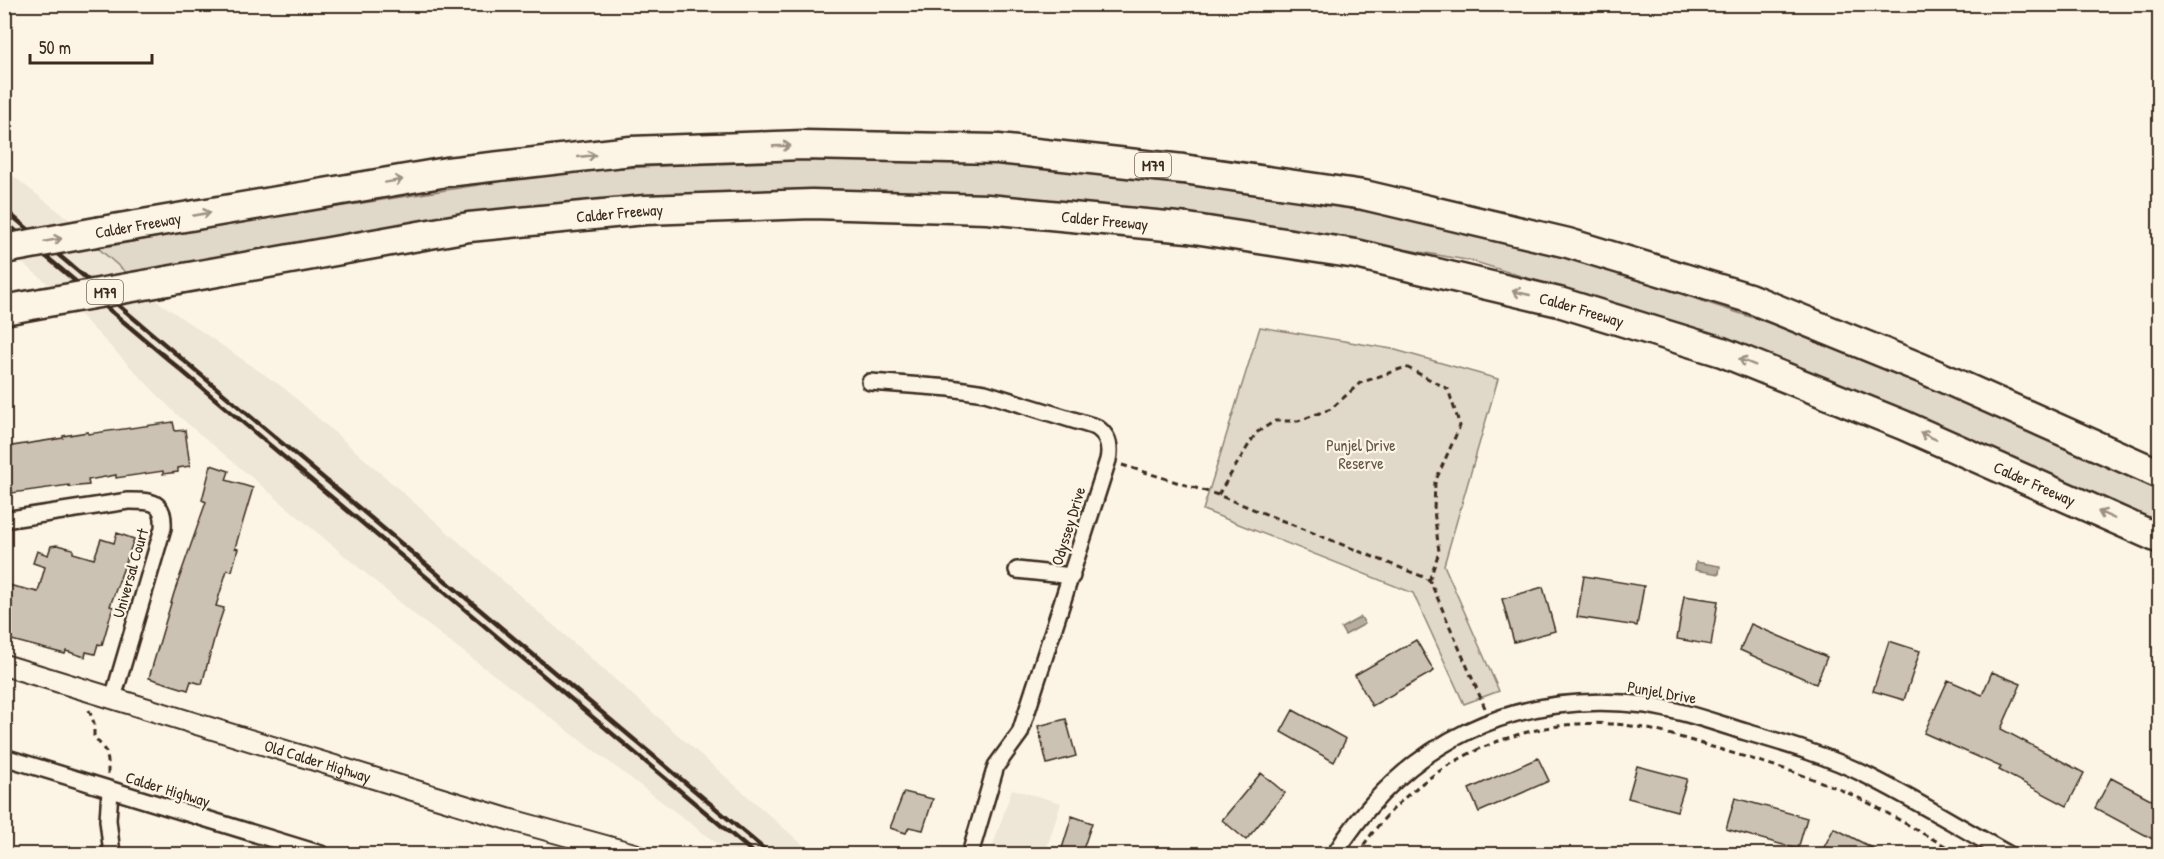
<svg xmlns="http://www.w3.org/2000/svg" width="2164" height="859" viewBox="0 0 2164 859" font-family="'Patrick Hand',sans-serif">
<rect width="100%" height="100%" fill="#fcf5e5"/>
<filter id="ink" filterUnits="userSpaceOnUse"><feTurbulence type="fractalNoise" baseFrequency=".0167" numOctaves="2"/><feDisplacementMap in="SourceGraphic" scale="12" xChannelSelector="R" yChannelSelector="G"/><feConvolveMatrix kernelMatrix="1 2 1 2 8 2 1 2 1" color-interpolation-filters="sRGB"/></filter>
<g filter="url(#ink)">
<!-- built -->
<path fill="#eee6d6" d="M4,169L71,221L98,248L160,303L284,388L803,845L811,854H731L420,619L175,413L56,290L21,262L5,245Z
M1012,789L1061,803L1045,854H990Z"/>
<!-- green -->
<path fill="#e0d8c8" stroke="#8e8173" stroke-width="1.5" d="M827,157L1045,164L1216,183L1416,221L1568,257L1778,326L1896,369L2159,486V524L1972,439L1764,357L1589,297L1472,261L1247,222L1033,199L868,194L130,276L98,248L260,219L569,171Z
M1260,327L1392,349L1498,379L1444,565L1499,691L1464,704L1413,593L1203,510Z"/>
<!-- water -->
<path fill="#b7ad9e" stroke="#85796b" stroke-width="1.5" d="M1696,562L1720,566L1719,574L1695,570Z
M1361,617L1365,624L1345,635L1341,628Z"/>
<!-- building -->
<path fill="#ccc2b3" stroke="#3b2a1e" stroke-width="1.5" d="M173,422L175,431L185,430L190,466L178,468V472L163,474V471L116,478V475L88,480L89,485L69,487V485L12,493V491L4,492V473H9L6,447L63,438V436L88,432V434Z
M211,465L229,471L226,480L253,488L235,548L238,549L232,571L227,570L216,606L224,608L216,632L202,684L191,681L188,690L149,678L174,593L206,502L202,500Z
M117,533L134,539L110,606L113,607L102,645L98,644L95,654L86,652L85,657L66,651L65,654L4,638V584L38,592L45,567L33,563L37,551L48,555L51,546L57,545L73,549V553L94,559L101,539L114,543Z
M1584,576L1644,586L1637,626L1577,617Z
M1543,587L1555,631L1514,642L1502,599Z
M1684,596L1718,601L1711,645L1677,639Z
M1751,624L1827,657L1816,684L1740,650Z
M1416,640L1434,671L1372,706L1355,675Z
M1889,641L1920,651L1904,700L1873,691Z
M1992,672L2021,684L2001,729L2084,773L2067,806L1999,770L2001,767L1924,733L1948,680L1982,695Z
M1293,710L1346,739L1334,762L1281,732Z
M1066,719L1076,756L1047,764L1038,726Z
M1538,758L1549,781L1479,812L1469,789Z
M1637,766L1687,779L1677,811L1628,798Z
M1261,773L1285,793L1246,840L1222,820Z
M2111,778L2160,804V843L2095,808Z
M904,792L933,799L923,830L909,827L906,833L890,828Z
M1735,798L1807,818L1798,849L1726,829Z
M1072,816L1092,823L1081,855H1060Z
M1834,828L1886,855H1820Z"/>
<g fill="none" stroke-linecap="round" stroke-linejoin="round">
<defs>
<path id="minor" d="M870,382L950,388L985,393L1096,427C1108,435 1111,446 1108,460L1020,733L996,766L970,854
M4,520L128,501C151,501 165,500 163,528L113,698
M1017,570L1072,576
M4,757L321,854
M110,791L108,820L112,854
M1335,854C1405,742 1514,689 1646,705C1680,710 1713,722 1746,732C1787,744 1828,756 1866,775C1914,799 1961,828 2008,854"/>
<g id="tertiary">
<path id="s1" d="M4,665L511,820L634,854"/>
</g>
<g id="motorway">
<path d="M102,231L447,172L631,151L803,145L998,149L1183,169L1364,195L1568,243L1749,298L1921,368L2160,474"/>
<path id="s2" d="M167,281L469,227L645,210L812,204L987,209L1188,228L1356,254L1559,302L1722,352L1903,425L2160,539"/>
<path d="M4,310L42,303"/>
</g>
</defs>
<!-- minor casing -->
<use href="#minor" stroke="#3b2a1e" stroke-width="20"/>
<!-- tertiary casing -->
<use href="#tertiary" stroke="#3b2a1e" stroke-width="24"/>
<!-- motorway casing -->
<use href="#motorway" stroke="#3b2a1e" stroke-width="33"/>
<!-- path -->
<path stroke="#3b2a1e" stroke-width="3" stroke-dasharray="6 4.5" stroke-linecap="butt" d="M1122,465L1218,495L1426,578L1431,583L1485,708
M1218,495L1256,433L1275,421H1298L1331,409L1360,383L1406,367L1448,389L1460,426L1435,482L1434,510L1439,552L1429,581
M89,710L94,723V736L106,752L108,761V775
M1358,854C1410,769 1514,717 1613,724C1649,726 1685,739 1719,749C1768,764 1819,778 1865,801C1897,818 1928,837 1960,854"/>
<!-- minor -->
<use href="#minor" stroke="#fcf5e5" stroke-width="15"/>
<!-- tertiary -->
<use href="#tertiary" stroke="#fcf5e5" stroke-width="20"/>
<!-- motorway -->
<use href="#motorway" stroke="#fcf5e5" stroke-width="28"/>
<!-- rail -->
<path stroke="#3b2a1e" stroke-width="4.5" d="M4,209L770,854
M4,221L755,854"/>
<defs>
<path id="motorway-bridge" d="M4,249L102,231
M42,303L167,281"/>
</defs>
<!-- motorway-bridge casing -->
<use href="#motorway-bridge" stroke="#3b2a1e" stroke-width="33" stroke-linecap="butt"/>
<!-- motorway-bridge -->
<use href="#motorway-bridge" stroke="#fcf5e5" stroke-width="28"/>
</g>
<!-- one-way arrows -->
<defs><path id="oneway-shaft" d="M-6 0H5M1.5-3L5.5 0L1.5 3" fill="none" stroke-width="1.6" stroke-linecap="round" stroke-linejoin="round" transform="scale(1.5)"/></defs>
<g stroke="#9c9082">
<use href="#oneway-shaft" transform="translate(782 146) rotate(-2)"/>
<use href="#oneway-shaft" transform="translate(587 156) rotate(-6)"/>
<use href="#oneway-shaft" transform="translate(394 181) rotate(-10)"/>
<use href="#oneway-shaft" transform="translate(202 214) rotate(-10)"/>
<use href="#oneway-shaft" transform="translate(53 240) rotate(-10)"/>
<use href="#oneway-shaft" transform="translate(1521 293) rotate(-167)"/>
<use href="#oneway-shaft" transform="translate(1747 362) rotate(-158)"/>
<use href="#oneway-shaft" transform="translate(1928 436) rotate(-156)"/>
<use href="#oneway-shaft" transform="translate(2106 515) rotate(-156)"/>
</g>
</g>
<g text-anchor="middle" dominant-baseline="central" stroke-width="4.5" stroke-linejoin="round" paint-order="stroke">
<!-- shield labels -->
<g fill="#fcf5e5" stroke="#75675a" stroke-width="1.5">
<rect x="1135" y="153" width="36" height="24" rx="4.5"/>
<rect x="87" y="280" width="36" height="24" rx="4.5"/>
</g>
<g font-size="15" font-weight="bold" fill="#3b2a1e">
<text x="1153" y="165">M79</text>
<text x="105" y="292">M79</text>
</g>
<!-- street labels -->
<g font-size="16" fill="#3b2a1e" stroke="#fcf5e5">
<text stroke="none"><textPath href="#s2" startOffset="458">Calder Freeway</textPath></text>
<text stroke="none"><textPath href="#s2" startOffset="944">Calder Freeway</textPath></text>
<text transform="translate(138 225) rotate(-10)">Calder Freeway</text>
<text stroke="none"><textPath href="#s2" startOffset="1430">Calder Freeway</textPath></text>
<text stroke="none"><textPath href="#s2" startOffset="1916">Calder Freeway</textPath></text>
<text transform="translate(1068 526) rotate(-73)">Odyssey Drive</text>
<text transform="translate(130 573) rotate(-74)">Universal Court</text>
<text transform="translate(1662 692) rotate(10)">Punjel Drive</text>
<text stroke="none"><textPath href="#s1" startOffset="328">Old Calder Highway</textPath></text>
<text transform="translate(168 789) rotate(17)">Calder Highway</text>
</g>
<!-- park labels -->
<g font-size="16" fill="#645648" stroke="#fcf5e5">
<text x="1361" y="445">Punjel Drive<tspan x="1361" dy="18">Reserve</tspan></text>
</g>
</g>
<!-- margin -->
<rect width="2164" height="859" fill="none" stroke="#fcf5e5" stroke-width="24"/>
<rect x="12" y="12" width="2140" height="835" fill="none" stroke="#3b2a1e" stroke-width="2" filter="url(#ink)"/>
<!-- scale -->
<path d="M30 54v9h122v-9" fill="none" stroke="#3b2a1e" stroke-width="3"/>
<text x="39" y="54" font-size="18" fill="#3b2a1e" stroke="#fcf5e5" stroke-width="4.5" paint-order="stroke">50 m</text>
</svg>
